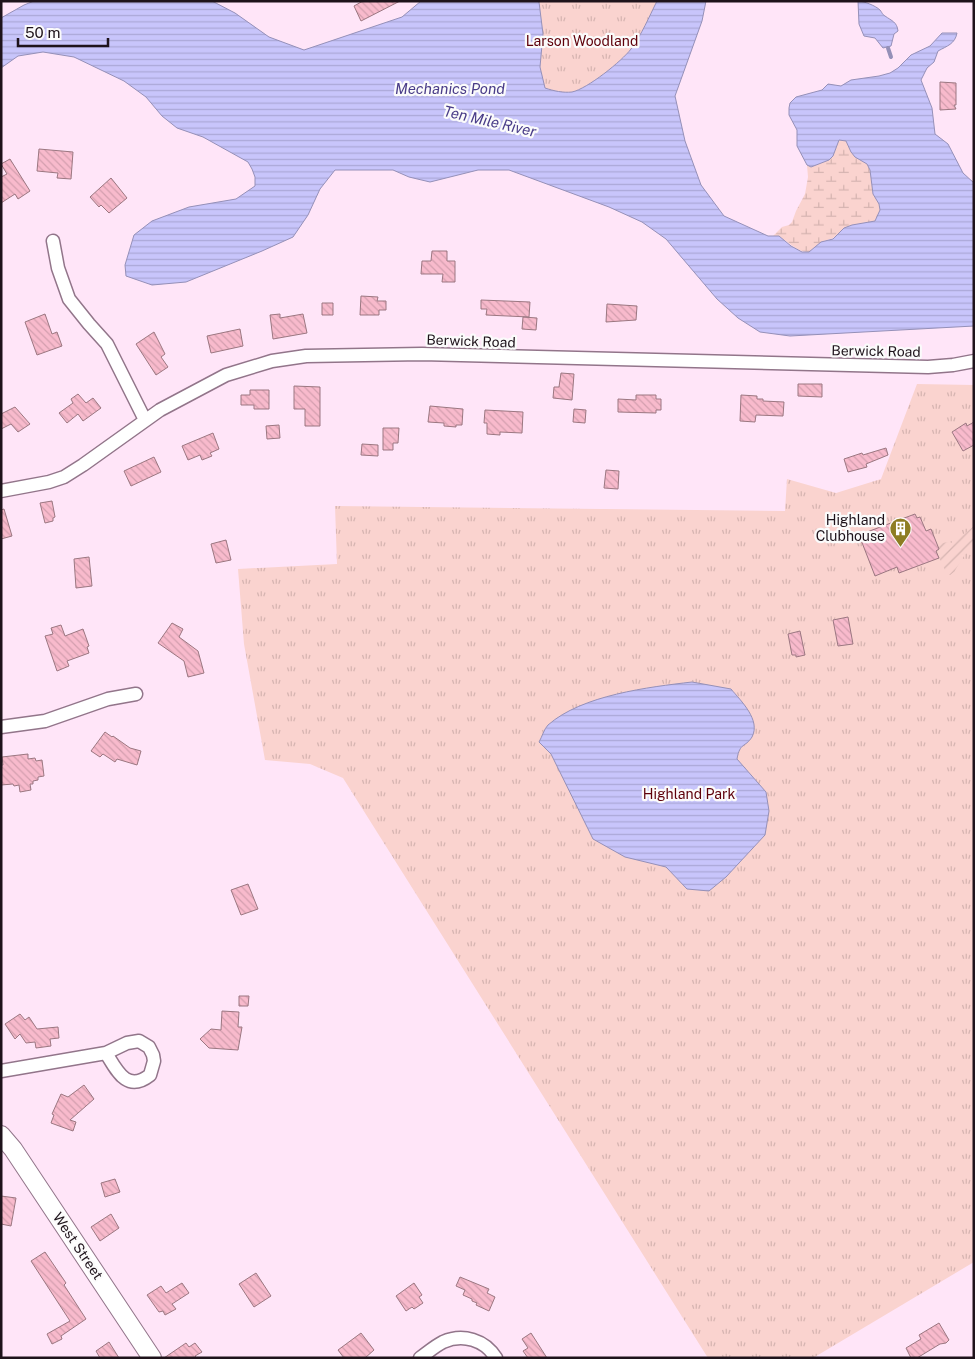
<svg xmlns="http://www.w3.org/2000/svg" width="975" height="1359" viewBox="0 0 975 1359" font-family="'Public Sans',sans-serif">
<defs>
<pattern id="wetland-marsh" width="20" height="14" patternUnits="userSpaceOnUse" patternTransform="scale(1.25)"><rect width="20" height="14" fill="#fad3cf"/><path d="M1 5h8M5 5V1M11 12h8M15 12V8" fill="none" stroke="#d6b4b1"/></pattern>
<pattern id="park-tufts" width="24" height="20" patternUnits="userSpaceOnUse" patternTransform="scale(1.25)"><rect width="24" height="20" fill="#fad3cf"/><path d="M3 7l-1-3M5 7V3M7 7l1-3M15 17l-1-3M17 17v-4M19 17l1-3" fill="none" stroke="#d6b4b1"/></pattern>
<pattern id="garden-furrows" width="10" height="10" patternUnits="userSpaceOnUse" patternTransform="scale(1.25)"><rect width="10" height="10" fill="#fad3cf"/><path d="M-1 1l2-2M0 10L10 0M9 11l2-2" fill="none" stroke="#d6b4b1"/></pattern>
<pattern id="water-rules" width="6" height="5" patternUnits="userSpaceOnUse" patternTransform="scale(1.25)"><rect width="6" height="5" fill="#c8c5fb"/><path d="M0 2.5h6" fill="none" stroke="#aba8d7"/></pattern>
<pattern id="building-back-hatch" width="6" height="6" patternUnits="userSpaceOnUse" patternTransform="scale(1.25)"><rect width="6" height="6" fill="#f8bacc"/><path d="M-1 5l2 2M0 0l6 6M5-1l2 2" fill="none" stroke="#d49faf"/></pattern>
</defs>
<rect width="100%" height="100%" fill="#ffe5f8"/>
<!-- wetland -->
<path fill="url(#wetland-marsh)" d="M843,139L846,141L855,157L867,164L870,170L873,194L879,204L880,210L875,221L852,225L845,228L833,238L821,242L809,252C793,252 788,237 773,236L782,227L789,225L792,222L796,211L805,194L808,177L807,165C814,167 829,161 833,155C836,150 836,145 839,140Z"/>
<!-- park -->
<path fill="url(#park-tufts)" d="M536,1H657C649,17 642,34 631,49C622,61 587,89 572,92C563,93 554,91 545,89L540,67L543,34L539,2Z
M917,384L974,385V1262L813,1358H708L343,778L310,764L265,760L244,644L238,569L337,564L335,506L785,511L787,479L836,493L881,479Z"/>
<!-- garden -->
<path fill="url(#garden-furrows)" d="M974,526V540L954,572L950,575L946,574C944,565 939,559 936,551L939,549L937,544L948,542L953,543Z"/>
<!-- water -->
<path fill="url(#water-rules)" stroke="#9590b8" d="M34,1H212L235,13L269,37L304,50L402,17L421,1H536L539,2L543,34L540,67L545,88C554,91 563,93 572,92C587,89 622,61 631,49C642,34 649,17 657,1H706L702,21L675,96L685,141L701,185L724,216L768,236H779L791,246L802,252H809L821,242L833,239L844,228L852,225L875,221L880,210L879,204L873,194L870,170L867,164L855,157L851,152L846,141L839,140L833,156L829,160L811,167L807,165L797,146V130L789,115V108L790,103L796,97L822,90L828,84L841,86L851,80L879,76L890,73L898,68L911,55L930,46L942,33H957C955,44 947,46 938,51L934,62L927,68L921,80L932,108L935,134L948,144L963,173L974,183V326L790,336L760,332L738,318L717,299L666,239L642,222L609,207L509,170H478L430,182L409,177L393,170H335L320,189L308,215L293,237L262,251L186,282L152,285L126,276L125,265L134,235L152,221L189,207L236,199L255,186V177L252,169L248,162L203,137L177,128L162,116L146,97L124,81L74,57L43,52L18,56L1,68V18L24,5Z
M858,1C864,1 876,6 880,10C883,14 882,14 885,16C892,21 897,22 898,31L894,34L891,46L883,48L875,38L864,36L859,24Z
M692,682L731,689C741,701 761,720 752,737C745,748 740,742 737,759L766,792L769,811L765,835L726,877L709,891L687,889L666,867L625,857L593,839L551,754L539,742C542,737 544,729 548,725C582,695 649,687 692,682Z"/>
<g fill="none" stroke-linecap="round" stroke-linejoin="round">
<!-- stream -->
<path stroke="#9590b8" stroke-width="4" d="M888,48L891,57"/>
</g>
<!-- building -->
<path fill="url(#building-back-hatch)" stroke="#9b7781" d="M363,1H400L361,21L354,6Z
M940,82L956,83V105H954L956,109L940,110Z
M39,149L73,152L71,179L57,178L58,173L37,171Z
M10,159L30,191L18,199L15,194L1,203V177L7,174L1,164Z
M111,178L127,198L109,213L101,205L99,207L90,197Z
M432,251H447V261H455V282H442L443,274H421L422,261H431Z
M361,296L378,297L377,301H386V310H379V315H360Z
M481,300L530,302L529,317L486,315L487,309H481Z
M322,303H333V315H322Z
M607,304L637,306L636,320L606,322Z
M45,314L52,334L57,332L62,346L37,355L25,322Z
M280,314V318L303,314L307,333L273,339L270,315Z
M523,317L537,318L536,330L522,329Z
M240,329L243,346L211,353L207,336Z
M154,332L165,354L161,357L168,367L156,375L136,344Z
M561,373L574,374L572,400L553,398L554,387H559Z
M798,384H822V397L798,396Z
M294,386L320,387V426H305V409H294Z
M250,390H269V409H254V405H241V395H250Z
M78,394L86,403L93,398L101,408L83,421L78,414L67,423L59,413L73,403L71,399Z
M636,395H656V399H661V410H656V413L618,412V399L636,400Z
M741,395L757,396V399H763V401L784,402L783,416L756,415L755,422L740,421Z
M430,406L463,409L462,425H456V427L444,426V423L428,422Z
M15,407L30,424L18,432L11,424L1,429V414Z
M574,409L586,410L585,423L573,422Z
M485,410L523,412L522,433L500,432V435L487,434V423H484Z
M974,422V445L963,451L952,432L966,423L967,426Z
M279,425L280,438L267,439L266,426Z
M383,428H399L398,443H393V450H383Z
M213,433L219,449L210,453L212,456L202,460L200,455L188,460L182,446Z
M362,444L378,445V456L361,455Z
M886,448L888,455L866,464L867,467L848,472L844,459L862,453L863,455Z
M154,457L161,472L131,486L124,471Z
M606,470L619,471L618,489L604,488Z
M52,501L55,517L53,518V521L45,523L40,503Z
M4,509L12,536L1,539V510Z
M915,514L917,518L920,517L926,531L931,529L939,549L936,551L939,558L899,573L897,567L875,576L861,540L869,538L867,532Z
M226,540L231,560L216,563L211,544Z
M89,557L92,586L76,588L74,559Z
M848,617L853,644L838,646L833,620Z
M172,623L183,629L179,637L198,651L204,673L188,677L184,661L158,643Z
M61,625L65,636L83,629L89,646L87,647L89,653L67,661L69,666L57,671L45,636L53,634L51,628Z
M800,631L805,655L796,657V655H792L788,634Z
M105,732L112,737L113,736L130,748L141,751L137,765L117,759L115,762L103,754L100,757L91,751Z
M28,754V759L35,758L36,761L42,760L44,776L38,777V780L33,781V784H30L31,790L20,792L19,785L14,786L13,784L1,785V765H3L2,757Z
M248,884L258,909L241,915L231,890Z
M239,996H249L248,1006H239Z
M222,1011L239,1012L238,1027H242L238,1050L209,1048L200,1039L211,1029L221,1030Z
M20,1014L25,1020L29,1017L37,1029L58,1027L59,1038L50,1039L51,1046L36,1048L35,1042L26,1043L20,1034L15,1039L5,1024Z
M84,1085L94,1099L70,1120L76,1122L73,1131L51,1123L54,1115L52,1114L61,1094L68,1097Z
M115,1179L120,1192L105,1197L101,1183Z
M1,1196L16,1198L11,1226L1,1224Z
M111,1214L119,1228L100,1241L91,1227Z
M45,1252L66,1283L64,1285L86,1319L61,1336L62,1339L52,1344L47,1334L70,1321L31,1261Z
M256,1273L271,1296L254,1307L239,1284Z
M460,1277L489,1289L487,1293L495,1297L489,1311L476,1305L477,1303L472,1301V1299L463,1295L465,1290L456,1286Z
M182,1283L189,1293L172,1304L176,1309L165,1315L163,1311L159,1312L147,1295L161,1286L166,1293Z
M414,1283L422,1295L419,1297L423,1303L414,1309L412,1307L406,1311L396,1296Z
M939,1323L949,1340L946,1343L940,1344L917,1358H911L906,1348L921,1339L919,1335Z
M361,1333L374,1350L365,1358H344L338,1350Z
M531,1333L547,1358H528L523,1351L528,1348L522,1339Z
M109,1342L119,1358H100L96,1351Z
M186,1343L189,1347L195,1343L202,1352L195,1356L197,1358H164Z"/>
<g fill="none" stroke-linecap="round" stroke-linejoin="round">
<defs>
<path id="minor" d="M53,241L58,268L69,299L89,324L107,344L145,420
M1,491L49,482L64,477L83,465L160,410L226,375L272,361L306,356L422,354L928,367L953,365L974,361
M1,727L45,721L108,699L136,694
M1,1071L106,1053L127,1043L139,1041L149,1047L153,1055L154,1061L150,1075C127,1093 117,1071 106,1053
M420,1358C427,1353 435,1346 443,1342C463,1333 485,1340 496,1358"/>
<path id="secondary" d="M1,1135L13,1149L152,1358"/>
</defs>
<!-- minor casing -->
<use href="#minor" stroke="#92758a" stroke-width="15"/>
<!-- secondary casing -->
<use href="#secondary" stroke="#92758a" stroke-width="20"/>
<!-- minor -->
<use href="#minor" stroke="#fff" stroke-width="12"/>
<!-- secondary -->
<use href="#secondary" stroke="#fff" stroke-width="18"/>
</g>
<!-- icons -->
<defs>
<symbol id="building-pin" viewBox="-11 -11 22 30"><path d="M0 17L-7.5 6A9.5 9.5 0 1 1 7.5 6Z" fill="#8e7d23" stroke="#fbfbfb"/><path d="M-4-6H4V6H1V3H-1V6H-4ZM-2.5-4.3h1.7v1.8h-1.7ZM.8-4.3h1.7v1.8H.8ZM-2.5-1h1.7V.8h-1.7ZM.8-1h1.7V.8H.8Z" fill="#fff"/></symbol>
</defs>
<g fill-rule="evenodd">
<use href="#building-pin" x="888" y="516" width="25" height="34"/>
</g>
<g text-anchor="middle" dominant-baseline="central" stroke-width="4.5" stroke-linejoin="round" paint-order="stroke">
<!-- park labels -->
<g font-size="14" fill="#5e000a" stroke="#fbfbfb">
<text x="582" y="41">Larson Woodland</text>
<text x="689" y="794">Highland Park</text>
</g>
<!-- street labels -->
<g font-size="14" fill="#1e131b" stroke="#fbfbfb">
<text transform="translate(471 341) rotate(2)">Berwick Road</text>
<text transform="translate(876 351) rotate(1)">Berwick Road</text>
<text transform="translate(78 1246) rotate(56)">West Street</text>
</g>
<!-- poi labels -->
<g font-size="14" fill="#1e131b" stroke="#fbfbfb" text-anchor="end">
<text x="885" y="520">Highland<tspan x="885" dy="16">Clubhouse</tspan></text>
</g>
<!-- water labels -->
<g font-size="15" font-style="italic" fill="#493c88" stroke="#fbfbfb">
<text x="450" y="88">Mechanics Pond</text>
<text transform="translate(490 121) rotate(13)">Ten Mile River</text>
</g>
</g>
<!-- border -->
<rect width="975" height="1359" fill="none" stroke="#1e131b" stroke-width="5"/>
<!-- scale -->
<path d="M18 38v8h90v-8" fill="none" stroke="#1e131b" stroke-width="2.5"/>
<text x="25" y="38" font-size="15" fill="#1e131b" stroke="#fbfbfb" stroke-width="4" paint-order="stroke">50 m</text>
</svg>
